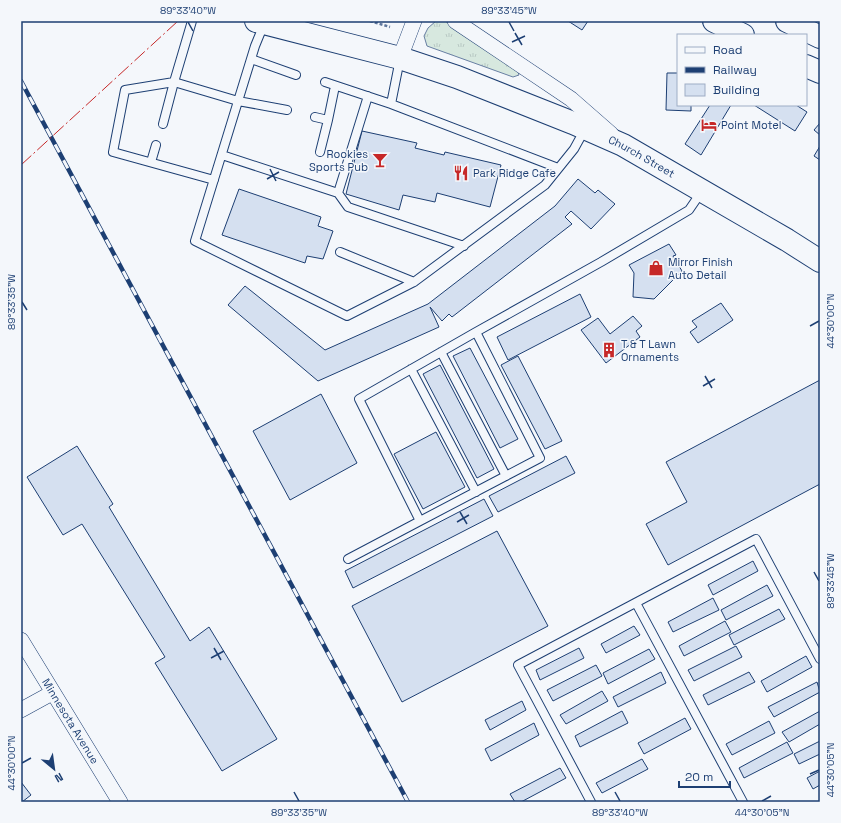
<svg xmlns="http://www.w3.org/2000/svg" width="841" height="823" viewBox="0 0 841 823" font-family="'Space Grotesk',sans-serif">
<defs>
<pattern id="grass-tufts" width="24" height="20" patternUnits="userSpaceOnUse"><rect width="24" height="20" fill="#d7e8df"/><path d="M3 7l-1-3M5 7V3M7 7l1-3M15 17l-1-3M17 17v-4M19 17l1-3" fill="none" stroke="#b8c8c3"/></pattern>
</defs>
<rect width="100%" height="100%" fill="#f4f7fb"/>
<!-- grass -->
<path fill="url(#grass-tufts)" stroke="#687fa3" d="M436,21H445L517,68L519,75L513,77L427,46L424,36L428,28Z"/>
<!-- building -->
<path fill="#d5e0f0" stroke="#1d3f73" d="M568,21H588L582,30Z
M667,73H678V105H691V111L666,110Z
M710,105H731L701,155L685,144Z
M754,105H796L807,112L795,131Z
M820,123V135L814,130Z
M362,131L417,143L415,148L444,155L445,152L501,165L490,207L437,193L435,202L403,195L399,210L346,194Z
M820,146V160L814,156Z
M578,179L595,193L598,190L615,204L591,229L571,211L565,217L572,224L452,317L449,314L442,321L430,307L439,327L318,381L228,305L245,286L325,350L428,304L555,206Z
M239,189L321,217L318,226L333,231L323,259L307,256L305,263L222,235Z
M669,244L676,255L673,256L682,271L654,299L633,297L634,273L629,265Z
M580,294L591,317L508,360L497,337Z
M721,303L733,320L698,343L690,332L697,327L692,321Z
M633,316L642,326L636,331L640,337L606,363L581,330L598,318L610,334Z
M470,348L518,439L500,448L453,356Z
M518,356L562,441L545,449L501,365Z
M440,365L494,469L477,478L423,374Z
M820,380V484L668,565L646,524L687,502L666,462Z
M321,394L357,463L290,500L253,431Z
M436,432L465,487L423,509L394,454Z
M77,446L113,504L109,507L190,641L209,627L277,739L222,771L155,663L165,657L82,524L63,535L27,477Z
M566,456L575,473L498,512L489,496Z
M484,499L493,516L353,588L345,571Z
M497,531L548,626L402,702L352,606Z
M753,561L758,571L713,595L708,585Z
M767,585L773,596L726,620L721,610Z
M713,598L719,610L673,632L668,622Z
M779,609L785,619L734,645L729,635Z
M725,621L731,632L684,656L679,646Z
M634,626L640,635L606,653L601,644Z
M736,646L742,657L694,681L688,670Z
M579,648L584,658L540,680L536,670Z
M649,649L655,659L608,684L603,673Z
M806,656L812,667L767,692L761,681Z
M596,665L602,676L553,701L547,690Z
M661,672L666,683L618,707L613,697Z
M749,672L755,682L708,705L703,695Z
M817,682L820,692L774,717L768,707Z
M602,691L608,701L566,724L560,715Z
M522,701L526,710L490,730L485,720Z
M622,711L628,723L580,747L575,736Z
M820,711V724L789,742L782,732Z
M685,718L691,729L644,754L638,743Z
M769,721L775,733L732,755L726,744Z
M534,723L539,735L491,761L485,749Z
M820,741V754L799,764L794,754Z
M787,742L793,753L744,778L739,768Z
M642,759L648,769L602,793L596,783Z
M560,768L566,778L521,802H515L510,794Z
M820,771V785L813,789L807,778Z
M21,782L31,795L22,802H21Z"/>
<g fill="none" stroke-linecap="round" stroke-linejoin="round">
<defs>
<path id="service" d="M192,21L174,82L238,101L287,110
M264,24L255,46L195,241L347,316L414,282L545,185L574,149L585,129
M251,59L296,75
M400,59L391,104L558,168
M325,82L391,104
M315,117L328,120L335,86
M163,124L174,82L125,90L113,152L214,180
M320,152L328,120
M222,155L338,193L348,207L464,246
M151,162L156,145
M338,193L368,96
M340,252L414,282
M476,332L359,399L420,521L540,458L476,332L601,262L689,210L702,191
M441,352L506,476
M411,369L476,492
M348,559L420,521
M636,603L743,802
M591,802L518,665L756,539L820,659"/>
<g id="minor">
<path d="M455,21L571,99L611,134"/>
<path d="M400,58L414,21"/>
<path id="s1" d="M21,640L120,802"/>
<path d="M21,710L52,693"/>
</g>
<g id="secondary">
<path id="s2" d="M256,21L400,58L457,77L573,123L623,145L787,240L820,261"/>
<path d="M714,21L743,35"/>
<path d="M787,21L820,37"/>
<path d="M806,66L820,72"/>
</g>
</defs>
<!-- service casing -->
<use href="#service" stroke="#1d3f73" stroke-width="10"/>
<!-- minor casing -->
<use href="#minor" stroke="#1d3f73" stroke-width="16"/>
<!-- secondary casing -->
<use href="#secondary" stroke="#1d3f73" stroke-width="24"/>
<!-- path -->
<path stroke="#5e769c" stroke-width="2.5" stroke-dasharray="3 2" stroke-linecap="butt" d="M370,21L390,27"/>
<!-- service -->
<use href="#service" stroke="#f4f7fb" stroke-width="8"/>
<!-- minor -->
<use href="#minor" stroke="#f4f7fb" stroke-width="15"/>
<!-- secondary -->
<use href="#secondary" stroke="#f4f7fb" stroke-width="22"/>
<defs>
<path id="rail" d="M21,81L408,802"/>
</defs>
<!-- rail casing -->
<use href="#rail" stroke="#1d3f73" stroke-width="4.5"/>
<!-- rail -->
<use href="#rail" stroke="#f4f7fb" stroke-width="3" stroke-dasharray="9" stroke-linecap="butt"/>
<!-- power -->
<path stroke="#c62828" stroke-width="1" stroke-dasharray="14 3 2 3" stroke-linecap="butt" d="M21,165L178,21"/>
</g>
<!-- ticks -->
<path fill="none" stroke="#1d3f73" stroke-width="1.5" d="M188,22L193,31M509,22L514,31M515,33L522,45M512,42L525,36M270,169L276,181M267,179L279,172M22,302L27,310M810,326L819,321M705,376L712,388M703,386L715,379M460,512L467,524M457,522L469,515M814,572L819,581M214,648L221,660M211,658L224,651M22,763L31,758M810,774L819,770M294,792L299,801M615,792L620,801M762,801L771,796"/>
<!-- icons -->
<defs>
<symbol id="hotel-bare" viewBox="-9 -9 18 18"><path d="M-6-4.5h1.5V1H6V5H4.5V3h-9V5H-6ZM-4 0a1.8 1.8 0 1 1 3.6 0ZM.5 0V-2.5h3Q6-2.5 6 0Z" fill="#c62828" stroke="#f4f7fb" stroke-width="2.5" paint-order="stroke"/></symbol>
<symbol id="bar-bare" viewBox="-9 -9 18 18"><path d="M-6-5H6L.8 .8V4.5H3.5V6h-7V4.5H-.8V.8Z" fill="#c62828" stroke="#f4f7fb" stroke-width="2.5" paint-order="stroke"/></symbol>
<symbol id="restaurant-bare" viewBox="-9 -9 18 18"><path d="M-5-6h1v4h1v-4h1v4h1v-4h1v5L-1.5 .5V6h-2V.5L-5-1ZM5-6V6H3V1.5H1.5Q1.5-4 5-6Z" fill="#c62828" stroke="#f4f7fb" stroke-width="2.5" paint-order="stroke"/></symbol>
<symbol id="shop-bare" viewBox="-9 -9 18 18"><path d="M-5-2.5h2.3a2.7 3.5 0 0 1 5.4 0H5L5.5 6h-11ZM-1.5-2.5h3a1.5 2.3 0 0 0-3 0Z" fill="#c62828" stroke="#f4f7fb" stroke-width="2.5" paint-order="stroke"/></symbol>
<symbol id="building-bare" viewBox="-9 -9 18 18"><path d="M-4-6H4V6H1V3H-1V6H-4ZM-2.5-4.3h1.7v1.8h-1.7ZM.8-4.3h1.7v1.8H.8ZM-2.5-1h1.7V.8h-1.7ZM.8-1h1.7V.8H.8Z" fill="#c62828" stroke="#f4f7fb" stroke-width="2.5" paint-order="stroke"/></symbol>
</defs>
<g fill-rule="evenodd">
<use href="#hotel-bare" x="698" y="114" width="22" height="22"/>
<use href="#bar-bare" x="369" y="149" width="22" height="22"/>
<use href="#restaurant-bare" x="450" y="162" width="22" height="22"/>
<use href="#shop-bare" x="645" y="257" width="22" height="22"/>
<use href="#building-bare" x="598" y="339" width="22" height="22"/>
</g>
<g text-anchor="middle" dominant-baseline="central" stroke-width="3" stroke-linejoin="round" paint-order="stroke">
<!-- poi labels -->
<g font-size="11" fill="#1d3f73" stroke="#f4f7fb" text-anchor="start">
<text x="721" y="125">Point Motel</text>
<text x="368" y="154" text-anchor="end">Rookies<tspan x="368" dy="13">Sports Pub</tspan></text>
<text x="473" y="173">Park Ridge Cafe</text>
<text x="668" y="262">Mirror Finish<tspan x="668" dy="13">Auto Detail</tspan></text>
<text x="621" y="344">T &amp; T Lawn<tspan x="621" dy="13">Ornaments</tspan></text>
</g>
<!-- street labels -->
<g font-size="11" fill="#1d3f73" stroke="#f4f7fb">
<text stroke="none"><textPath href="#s2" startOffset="410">Church Street</textPath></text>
<text stroke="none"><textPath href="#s1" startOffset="95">Minnesota Avenue</textPath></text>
</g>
</g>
<!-- border -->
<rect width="841" height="823" fill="none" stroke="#f4f7fb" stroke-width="44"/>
<!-- legend -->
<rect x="677" y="34" width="130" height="72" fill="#f4f7fb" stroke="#9eadc5"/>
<rect x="685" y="47" width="20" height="6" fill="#f4f7fb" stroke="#9eadc5"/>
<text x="713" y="54" font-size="12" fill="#1d3f73">Road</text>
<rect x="685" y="67" width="20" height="6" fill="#1d3f73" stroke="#9eadc5"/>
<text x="713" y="74" font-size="12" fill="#1d3f73">Railway</text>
<rect x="685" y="84" width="20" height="12" fill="#d5e0f0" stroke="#9eadc5"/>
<text x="713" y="94" font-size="12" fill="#1d3f73">Building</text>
<!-- north arrow -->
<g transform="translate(54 769) rotate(151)" stroke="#f4f7fb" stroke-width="3" paint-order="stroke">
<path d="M0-3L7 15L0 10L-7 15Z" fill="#1d3f73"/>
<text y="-6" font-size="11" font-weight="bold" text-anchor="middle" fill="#1d3f73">N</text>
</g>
<!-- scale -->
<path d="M679 781v6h51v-6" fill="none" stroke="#1d3f73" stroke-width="2"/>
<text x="685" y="781" font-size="12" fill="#1d3f73" stroke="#f4f7fb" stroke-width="3" paint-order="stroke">20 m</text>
<rect x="22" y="22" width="797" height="779" fill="none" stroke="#1d3f73" stroke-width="1.5"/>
<g font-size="10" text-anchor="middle" fill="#1d3f73">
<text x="188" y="14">89°33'40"W</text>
<text x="509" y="14">89°33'45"W</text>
<text transform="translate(11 302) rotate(-90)" y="4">89°33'35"W</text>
<text transform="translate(830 321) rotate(-90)" y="4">44°30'00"N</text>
<text transform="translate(830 581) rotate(-90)" y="4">89°33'45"W</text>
<text transform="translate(11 763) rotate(-90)" y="4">44°30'00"N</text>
<text transform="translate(830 770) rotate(-90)" y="4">44°30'05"N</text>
<text x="299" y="816">89°33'35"W</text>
<text x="620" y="816">89°33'40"W</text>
<text x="762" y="816">44°30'05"N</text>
</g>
</svg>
